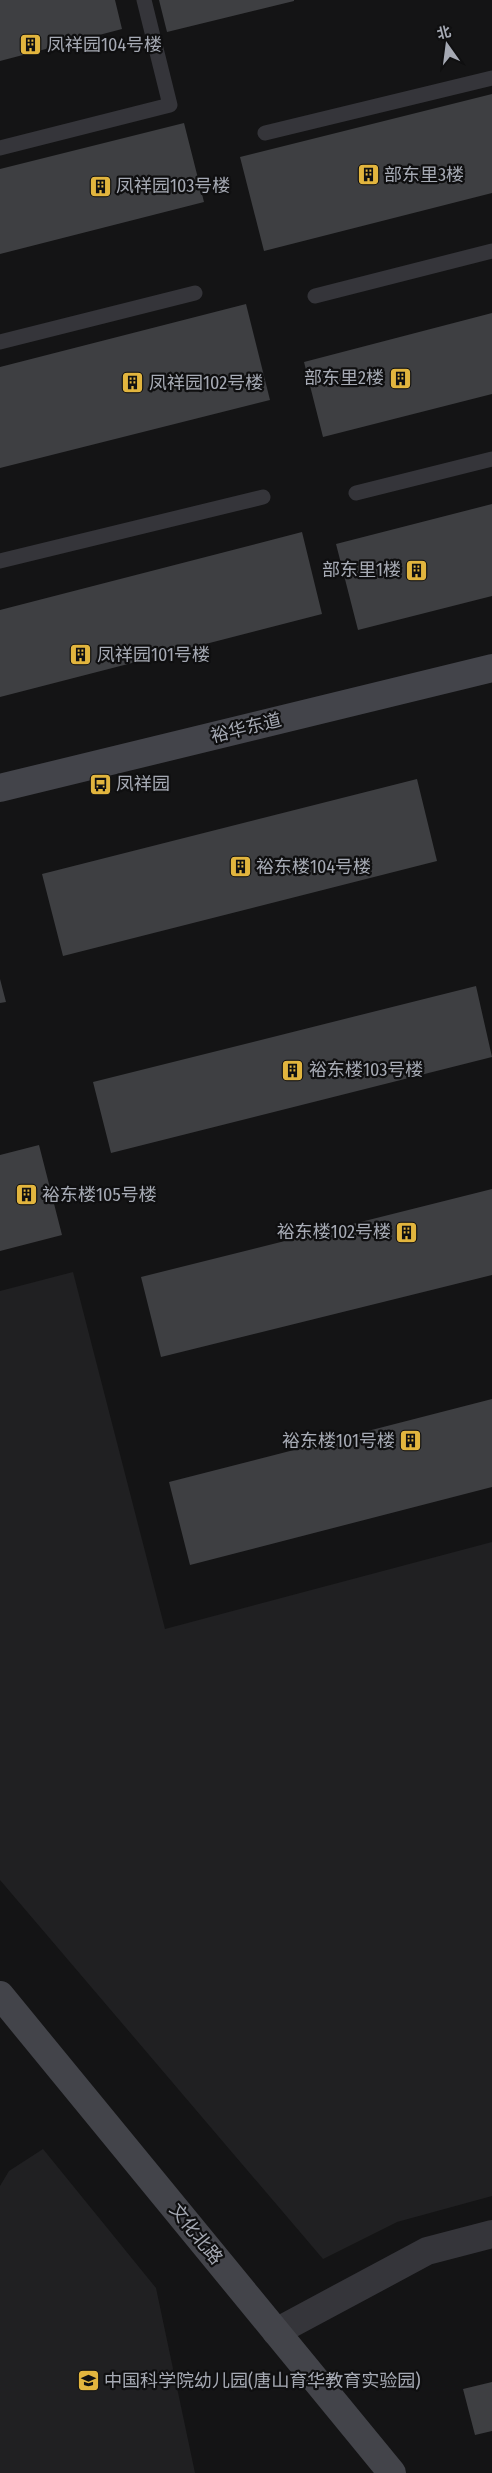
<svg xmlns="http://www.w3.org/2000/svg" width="492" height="2473" viewBox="0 0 492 2473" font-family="'Fira Sans Condensed','Noto Sans SC',sans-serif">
<rect width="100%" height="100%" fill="#141415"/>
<!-- built -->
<path fill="#202022" d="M73,1272L165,1629L492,1542V2196L397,2222L323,2259L0,1880V1291Z
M43,2149L156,2288L195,2473H0V2186L9,2171Z"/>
<!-- building -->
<path fill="#3e3f42" d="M0,0H115L122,29L0,61Z
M159,0H294V1L167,32Z
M492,94V193L264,251L240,157Z
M184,123L204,202L0,254V169Z
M246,304L270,400L0,468V367Z
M492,313V394L323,437L304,362Z
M492,504V596L358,630L336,544Z
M302,532L322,614L0,697V610Z
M417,779L437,861L63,956L42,874Z
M0,979L6,1002L0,1003Z
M476,986L492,1057L111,1153L93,1082Z
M39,1145L62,1235L0,1251V1155Z
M492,1189V1275L161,1357L141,1277Z
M492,1399V1487L190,1565L169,1482Z
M492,2382V2431L475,2435L463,2389Z"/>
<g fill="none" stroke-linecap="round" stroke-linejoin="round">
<!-- lane -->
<path stroke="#35353a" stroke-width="15" d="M265,133L492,78
M0,148L170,105L144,0
M315,296L492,251
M0,342L195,293
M356,493L492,459
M0,561L263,497"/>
<!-- street -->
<path stroke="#35353a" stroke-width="28" d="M276,2332L427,2251L492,2234"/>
<!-- secondary -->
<path stroke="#43444a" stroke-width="28" d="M0,788L492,668
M0,1995L392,2473"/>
</g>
<!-- icons -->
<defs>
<symbol id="building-square" viewBox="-11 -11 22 22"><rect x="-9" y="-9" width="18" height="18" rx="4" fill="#e2b53e" stroke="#0f0f10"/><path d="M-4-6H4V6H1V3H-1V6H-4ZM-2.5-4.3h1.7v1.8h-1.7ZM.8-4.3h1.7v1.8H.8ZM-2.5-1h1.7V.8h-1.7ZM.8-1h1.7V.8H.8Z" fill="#111"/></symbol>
<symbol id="bus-square" viewBox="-11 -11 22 22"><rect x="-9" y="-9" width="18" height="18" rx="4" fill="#e2b53e" stroke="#0f0f10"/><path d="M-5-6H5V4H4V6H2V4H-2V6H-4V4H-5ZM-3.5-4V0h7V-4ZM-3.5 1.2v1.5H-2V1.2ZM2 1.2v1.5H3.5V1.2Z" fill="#111"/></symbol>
<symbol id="school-square" viewBox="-11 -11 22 22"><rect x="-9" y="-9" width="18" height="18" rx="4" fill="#e2b53e" stroke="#0f0f10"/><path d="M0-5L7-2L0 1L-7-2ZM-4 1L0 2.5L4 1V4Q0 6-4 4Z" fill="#111"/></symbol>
</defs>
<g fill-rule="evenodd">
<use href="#building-square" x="18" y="32" width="25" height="25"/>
<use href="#building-square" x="356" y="162" width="25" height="25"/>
<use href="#building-square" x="88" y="174" width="25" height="25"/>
<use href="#building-square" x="388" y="366" width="25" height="25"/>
<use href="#building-square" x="120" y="370" width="25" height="25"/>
<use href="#building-square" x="404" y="558" width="25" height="25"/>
<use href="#building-square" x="68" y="642" width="25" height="25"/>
<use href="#bus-square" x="88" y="772" width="25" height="25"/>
<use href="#building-square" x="228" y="854" width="25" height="25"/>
<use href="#building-square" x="280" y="1058" width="25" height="25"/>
<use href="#building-square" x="14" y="1182" width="25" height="25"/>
<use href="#building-square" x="394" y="1220" width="25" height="25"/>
<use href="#building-square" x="398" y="1428" width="25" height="25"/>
<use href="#school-square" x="76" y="2368" width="25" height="25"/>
</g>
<g text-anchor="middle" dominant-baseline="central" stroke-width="4.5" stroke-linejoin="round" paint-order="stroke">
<!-- poi labels -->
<g font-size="18" fill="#a6aab4" stroke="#0f0f10" text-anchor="start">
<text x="47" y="45">凤祥园104号楼</text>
<text x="384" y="175">部东里3楼</text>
<text x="116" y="186">凤祥园103号楼</text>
<text x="384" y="378" text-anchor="end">部东里2楼</text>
<text x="149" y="383">凤祥园102号楼</text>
<text x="401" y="570" text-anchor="end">部东里1楼</text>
<text x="97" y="655">凤祥园101号楼</text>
<text x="116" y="784">凤祥园</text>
<text x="256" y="867">裕东楼104号楼</text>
<text x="309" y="1070">裕东楼103号楼</text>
<text x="42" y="1195">裕东楼105号楼</text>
<text x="391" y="1232" text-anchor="end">裕东楼102号楼</text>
<text x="395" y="1441" text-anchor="end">裕东楼101号楼</text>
<text x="104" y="2381">中国科学院幼儿园(唐山育华教育实验园)</text>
</g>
<!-- street labels -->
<g font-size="18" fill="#a6aab4" stroke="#0f0f10">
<text transform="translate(246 728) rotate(-14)">裕华东道</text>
<text transform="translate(196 2234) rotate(51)">文化北路</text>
</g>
</g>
<!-- north arrow -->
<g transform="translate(447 45) rotate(346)" stroke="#0f0f10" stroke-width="4" paint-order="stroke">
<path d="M0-4L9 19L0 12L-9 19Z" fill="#a6aab4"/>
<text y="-8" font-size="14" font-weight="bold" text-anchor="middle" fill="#a6aab4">北</text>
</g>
</svg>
